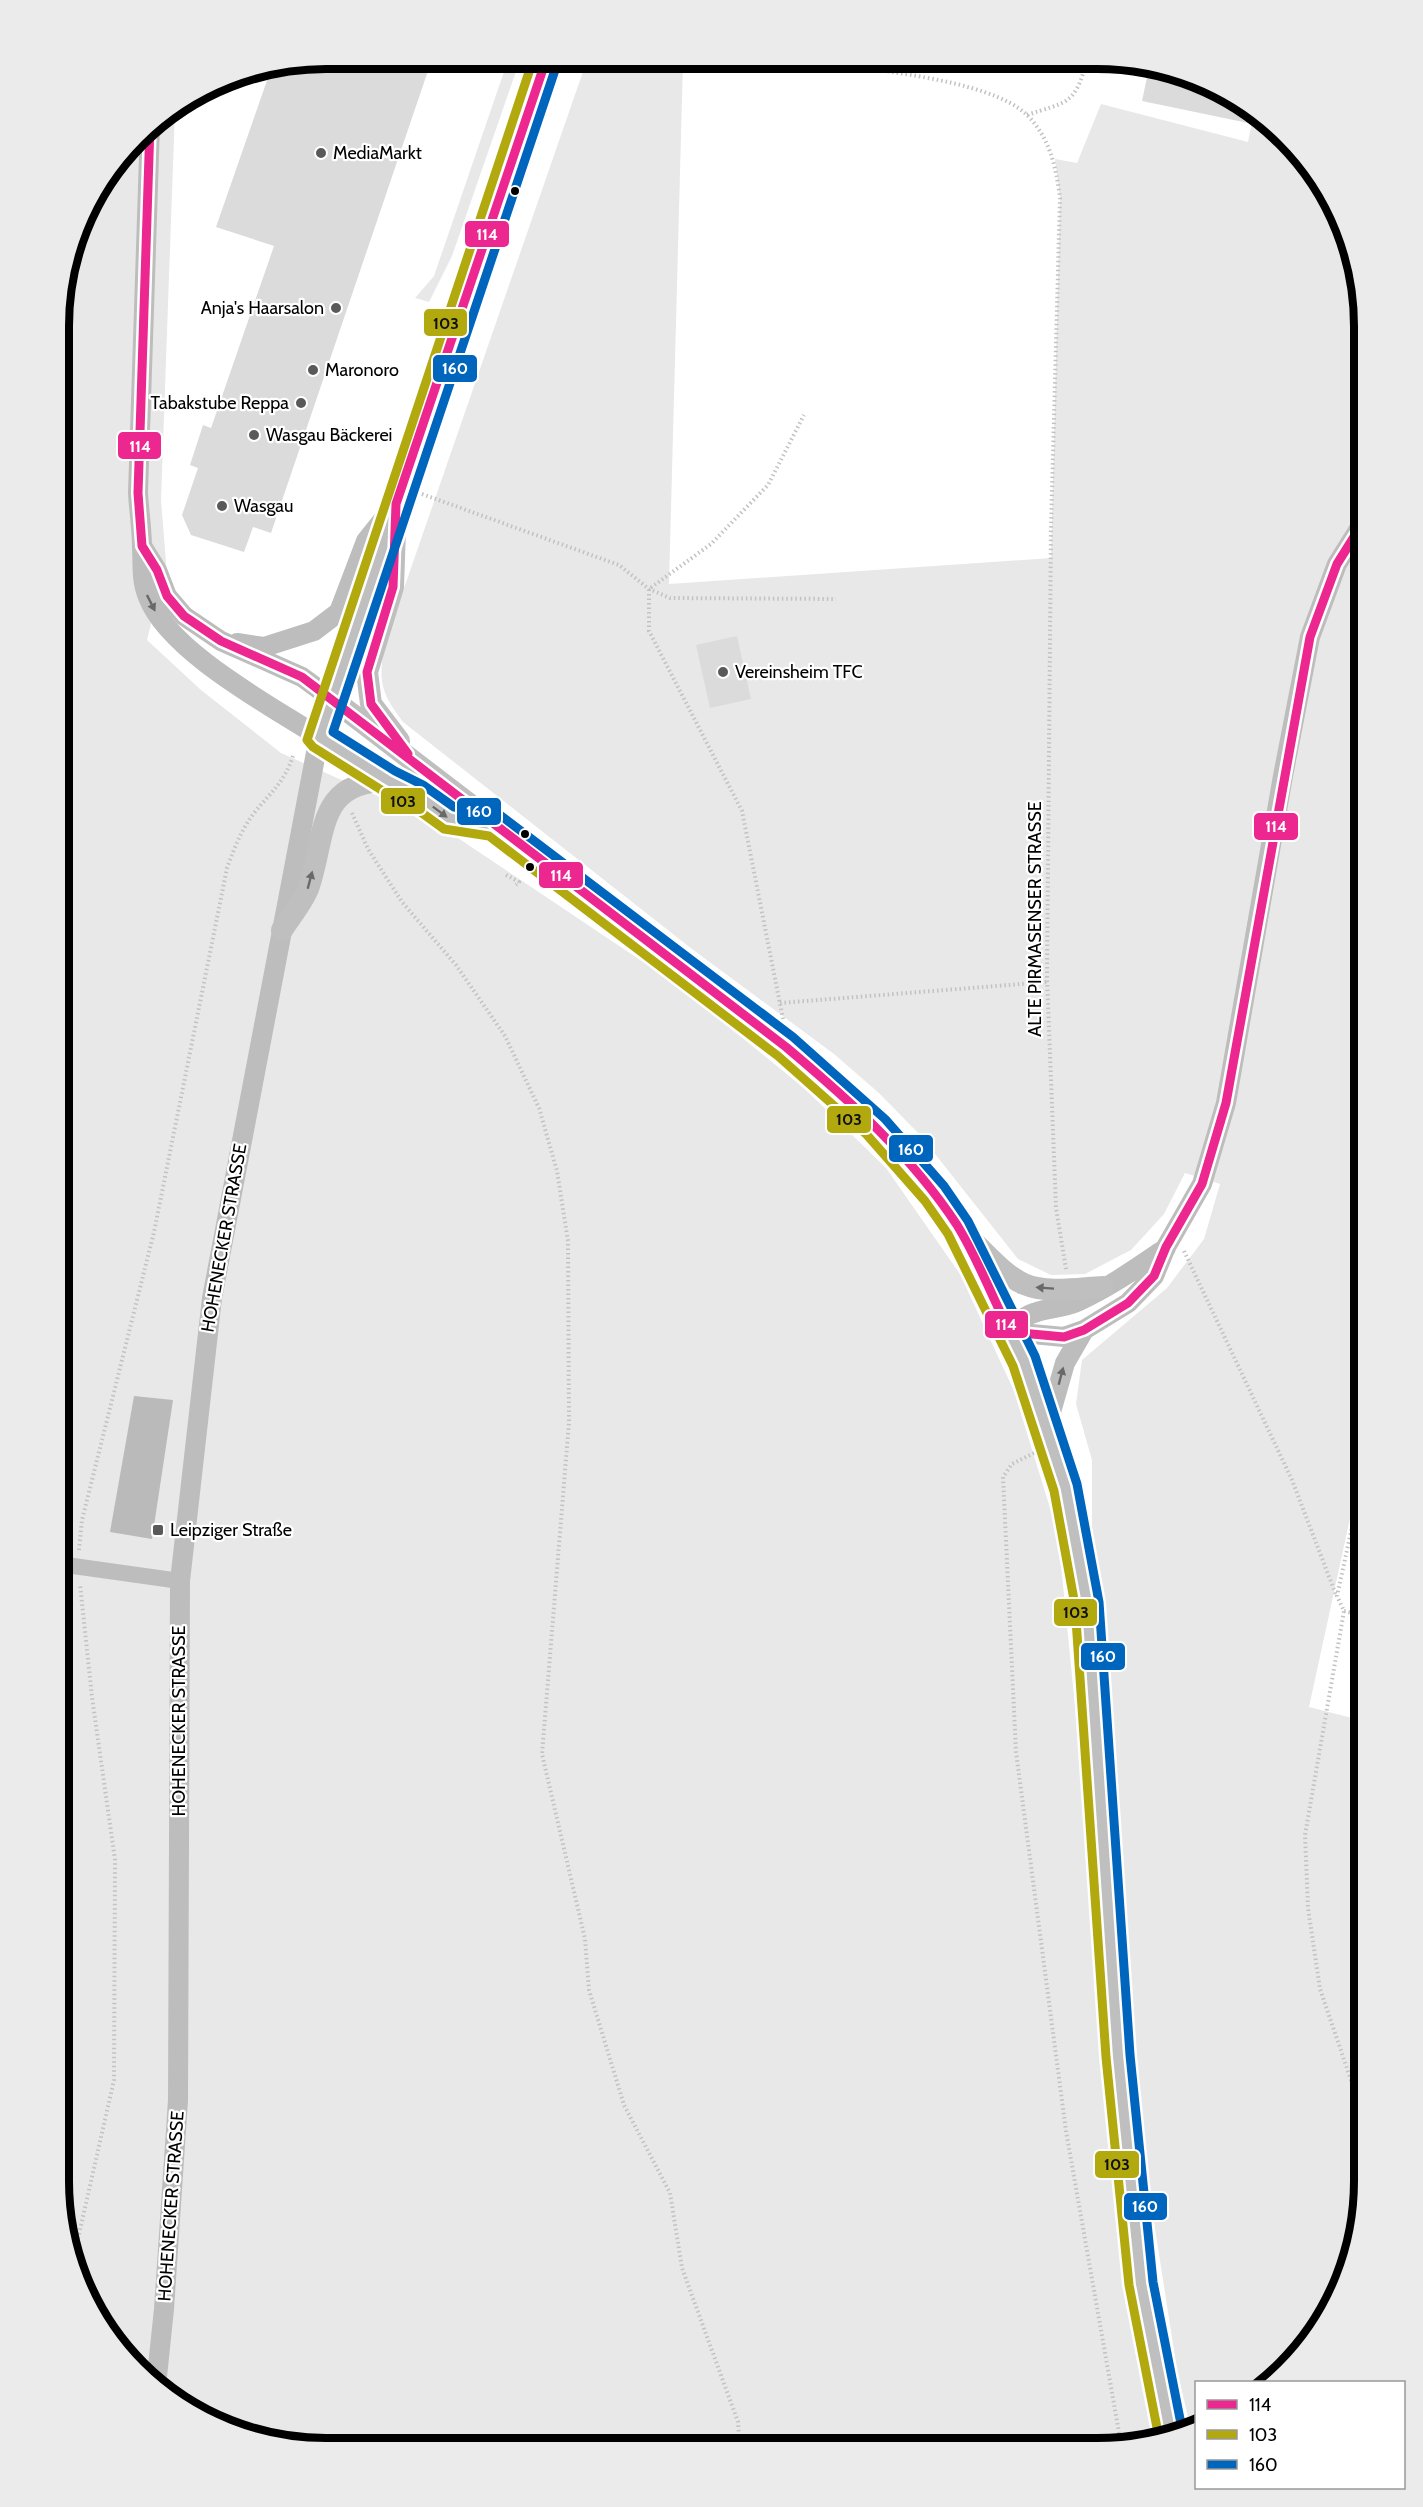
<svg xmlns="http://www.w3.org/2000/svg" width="1423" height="2507" viewBox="0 0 1423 2507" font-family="Cabin,sans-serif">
<rect width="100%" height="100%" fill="#fff"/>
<!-- green -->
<path fill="#e8e8e8" d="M508,60H520L452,256L429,302L415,298L434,276Z
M587,60L683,61L669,584L1051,558L1060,198L1055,159L1077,163L1101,104L1248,142L1254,112C1296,140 1334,192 1350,239C1359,266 1360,298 1364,326V1454L1309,1707L1364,1721V2199L1344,2283L1309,2344L1271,2382H1196V2427L1191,2430L1177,2370L1145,2164L1103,1614L1092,1527V1460L1076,1404L1082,1360L1167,1288L1204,1239L1220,1184L1185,1173L1164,1214L1131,1250L1085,1274L1051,1275L1018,1259L920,1135L880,1094L834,1054L692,949L403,722C380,691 379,683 384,646Z
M175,109L161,500L166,562L147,640L201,690L281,753L380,797L455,836L679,986L805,1089L886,1168L960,1274L1014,1391L1058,1534L1099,1949L1114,2165L1147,2400L1156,2439L1097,2448L291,2446L223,2428L163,2393L114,2344L73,2267L59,2181L61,291L86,207L149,125Z"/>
<!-- water -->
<path fill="#bababa" d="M134,1396L173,1400L152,1539L110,1532Z"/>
<!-- building -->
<path fill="#dbdbdb" d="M326,58L432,59L271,533L253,527L244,552L191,535L182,515L198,468L190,465L203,425L211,428L274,246L216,227L271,69Z
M1149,68L1215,86L1251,110L1248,123L1142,101Z
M737,636L751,699L710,708L696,645Z"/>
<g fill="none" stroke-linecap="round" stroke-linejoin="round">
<!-- path -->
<path stroke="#c2c2c2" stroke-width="4" stroke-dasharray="1.5 3" stroke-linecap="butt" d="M812,61C866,70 989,78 1027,115C1050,138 1056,167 1060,198L1051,529L1047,977L1056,1208L1066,1269
M1027,115C1065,102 1075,106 1086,63
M422,494L619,565L649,589L670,598L836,599
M352,813L368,849L402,902L456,965L505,1036L539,1108L557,1171L568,1241L569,1422L542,1754L585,1939L589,1990L624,2105L670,2193L682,2268L738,2422L740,2447
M506,875L519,882L516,885
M780,1003L1047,982
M783,1019L742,811L649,631V589L711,544L768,485L804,415
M1184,1251L1292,1480L1336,1595
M1034,1453L1012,1464L1003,1477L1016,1752L1066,2131L1121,2444
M79,1550L82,1520L154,1232L227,868C234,849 241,830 254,813C271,792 284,783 293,756
M1344,1611L1364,1616
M1364,2104L1354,2089L1320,1989L1308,1908L1305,1835L1344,1611L1337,1596L1364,1472
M72,2265L114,2080L115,1860L92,1697L80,1584"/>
<!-- minor -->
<path stroke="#bdbdbd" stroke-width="16" d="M59,1564L180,1581"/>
<!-- tertiary -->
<path stroke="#bdbdbd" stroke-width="20" d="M150,125L138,493C139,511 142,529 142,548C143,565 141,581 148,597C168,651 271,706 319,737L212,1298L180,1581L178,2100L164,2309L156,2386
M142,546L157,570L167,596L184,616L221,641L302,677L332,699
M237,643L264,647L286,640L314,631L339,612L366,541L394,506
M1010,1332L1064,1337L1084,1330L1128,1303L1154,1276L1166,1247L1202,1184L1226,1103L1283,776L1310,637L1337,564L1364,521
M1010,1332C1030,1304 1052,1313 1079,1301C1110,1287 1138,1267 1166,1248
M1047,1426L1065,1363L1084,1330"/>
<!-- secondary -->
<path stroke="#bfbfbf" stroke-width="22" d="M395,529L393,587L367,672L371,704L399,741
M332,699L786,1047L876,1127L935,1194L958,1228L1024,1361L1066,1488L1087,1604L1118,2056L1141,2284L1171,2436
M494,825L449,818L417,795L389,781L319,737L546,60
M282,930C290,917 304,901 309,886C326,834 317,780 389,781
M967,1236C984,1251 1003,1275 1024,1284C1047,1294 1079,1288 1103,1287"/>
<defs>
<path id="bus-1" d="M150,125L138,493L142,546L157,570L167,596L184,616L221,641L302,677L786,1047C849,1100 911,1155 957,1225C978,1259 992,1297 1010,1332L1064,1337L1084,1330L1128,1303L1154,1276L1166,1247L1202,1184L1226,1103L1310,637L1337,564L1364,521
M408,754L371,704L367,672L393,587L396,504L546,60"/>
<path id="bus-2" d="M533,60L307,740L313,747L383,791L411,805L444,829L489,836L778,1056L867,1135L925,1201L948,1234L1013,1366L1054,1491L1075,1605L1106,2057L1129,2285L1159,2438"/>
<path id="bus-3" d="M557,64L333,732L395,771L423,785L454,807L500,815L793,1037L885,1119L944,1186L968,1221L1035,1356L1077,1484L1099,1602L1130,2055L1153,2282L1183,2434"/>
</defs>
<!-- bus-1 casing -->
<use href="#bus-1" stroke="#fff" stroke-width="14"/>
<!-- bus-2 casing -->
<use href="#bus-2" stroke="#fff" stroke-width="14"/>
<!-- bus-3 casing -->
<use href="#bus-3" stroke="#fff" stroke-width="14"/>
<!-- bus-1 -->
<use href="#bus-1" stroke="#ed2790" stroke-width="9"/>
<!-- bus-2 -->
<use href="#bus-2" stroke="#b2a90f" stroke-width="9"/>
<!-- bus-3 -->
<use href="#bus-3" stroke="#0065bd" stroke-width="9"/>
</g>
<!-- one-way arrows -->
<defs><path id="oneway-solid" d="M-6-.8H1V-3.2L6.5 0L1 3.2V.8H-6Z" transform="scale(1.5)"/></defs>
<g fill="#686868">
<use href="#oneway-solid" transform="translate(151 603) rotate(63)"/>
<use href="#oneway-solid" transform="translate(1061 1376) rotate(-75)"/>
</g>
<g fill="#696969">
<use href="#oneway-solid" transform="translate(440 812) rotate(37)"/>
<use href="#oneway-solid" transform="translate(310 880) rotate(-75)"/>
<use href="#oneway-solid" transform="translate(1045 1288) rotate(-176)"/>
</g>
<!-- markers -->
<g fill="#595959" stroke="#fff" stroke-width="2">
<circle cx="321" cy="153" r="6"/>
<circle cx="336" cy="308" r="6"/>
<circle cx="313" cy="370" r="6"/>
<circle cx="301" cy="403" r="6"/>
<circle cx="254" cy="435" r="6"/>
<circle cx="222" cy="506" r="6"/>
<circle cx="723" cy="672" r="6"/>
<rect x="152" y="1524" width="12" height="12" rx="3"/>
</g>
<g fill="#000" stroke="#fff" stroke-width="2">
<circle cx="515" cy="191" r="5"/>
<circle cx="525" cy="834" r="5"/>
<circle cx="530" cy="867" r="5"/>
</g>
<g text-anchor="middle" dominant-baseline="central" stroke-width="4.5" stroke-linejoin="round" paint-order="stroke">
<!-- poi labels -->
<g font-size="18" fill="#000" stroke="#fff" text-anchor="start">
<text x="333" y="153">MediaMarkt</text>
<text x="324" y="308" text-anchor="end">Anja's Haarsalon</text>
<text x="325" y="370">Maronoro</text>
<text x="289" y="403" text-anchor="end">Tabakstube Reppa</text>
<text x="266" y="435">Wasgau Bäckerei</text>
<text x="234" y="506">Wasgau</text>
<text x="735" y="672">Vereinsheim TFC</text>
<text x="170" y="1530">Leipziger Straße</text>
</g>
<!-- street labels -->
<g font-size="18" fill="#000" stroke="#fff">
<text transform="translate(1035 919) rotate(-90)">ALTE PIRMASENSER STRASSE</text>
<text transform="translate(224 1238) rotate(-80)">HOHENECKER STRASSE</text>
<text transform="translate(179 1721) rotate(-90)">HOHENECKER STRASSE</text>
<text transform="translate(171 2206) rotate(-86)">HOHENECKER STRASSE</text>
</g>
</g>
<!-- crop -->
<path d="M0 0H1423V2507H0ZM326 69H1097A257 257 0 0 1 1354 326V2181A257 257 0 0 1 1097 2438H326A257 257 0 0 1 69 2181V326A257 257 0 0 1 326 69Z" fill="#ebebeb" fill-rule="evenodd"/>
<path fill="none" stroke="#000" stroke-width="8" d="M326 69H1097A257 257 0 0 1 1354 326V2181A257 257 0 0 1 1097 2438H326A257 257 0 0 1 69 2181V326A257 257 0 0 1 326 69Z"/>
<g stroke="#fff" stroke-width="2">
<rect x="464" y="220" width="46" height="28" rx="6" fill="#ed2790"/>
<rect x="423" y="308" width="45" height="29" rx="6" fill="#b2a90f"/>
<rect x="432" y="354" width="46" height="29" rx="6" fill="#0065bd"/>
<rect x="117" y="431" width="45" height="29" rx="6" fill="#ed2790"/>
<rect x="380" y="787" width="46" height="28" rx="6" fill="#b2a90f"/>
<rect x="456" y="797" width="46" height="29" rx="6" fill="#0065bd"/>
<rect x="1253" y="812" width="46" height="29" rx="6" fill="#ed2790"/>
<rect x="538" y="861" width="46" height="28" rx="6" fill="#ed2790"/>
<rect x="826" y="1105" width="46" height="29" rx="6" fill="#b2a90f"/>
<rect x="888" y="1134" width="46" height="29" rx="6" fill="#0065bd"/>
<rect x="984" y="1310" width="45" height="29" rx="6" fill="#ed2790"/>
<rect x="1053" y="1598" width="45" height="29" rx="6" fill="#b2a90f"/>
<rect x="1080" y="1642" width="46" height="29" rx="6" fill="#0065bd"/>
<rect x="1094" y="2150" width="46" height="29" rx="6" fill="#b2a90f"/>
<rect x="1123" y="2192" width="45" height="29" rx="6" fill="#0065bd"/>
</g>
<g font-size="16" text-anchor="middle" font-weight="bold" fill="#fff">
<text x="487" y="240">114</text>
<text x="455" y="374">160</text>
<text x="140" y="452">114</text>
<text x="479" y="817">160</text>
<text x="1276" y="832">114</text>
<text x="561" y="881">114</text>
<text x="911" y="1155">160</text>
<text x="1006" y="1330">114</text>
<text x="1103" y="1662">160</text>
<text x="1145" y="2212">160</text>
</g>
<g font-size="16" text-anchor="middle" font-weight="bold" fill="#111">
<text x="446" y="329">103</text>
<text x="403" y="807">103</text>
<text x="849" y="1125">103</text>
<text x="1076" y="1618">103</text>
<text x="1117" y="2170">103</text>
</g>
<!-- legend -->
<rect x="1195" y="2381" width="210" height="108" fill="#ffffff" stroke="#999999" stroke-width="1.5"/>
<rect x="1207" y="2400" width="30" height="9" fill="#ed2790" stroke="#999999" stroke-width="1.5"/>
<text x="1249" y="2411" font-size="18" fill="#000000">114</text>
<rect x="1207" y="2430" width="30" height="9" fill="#b2a90f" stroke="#999999" stroke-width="1.5"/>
<text x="1249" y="2441" font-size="18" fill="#000000">103</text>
<rect x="1207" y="2460" width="30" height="9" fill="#0065bd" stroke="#999999" stroke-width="1.5"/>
<text x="1249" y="2471" font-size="18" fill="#000000">160</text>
</svg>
